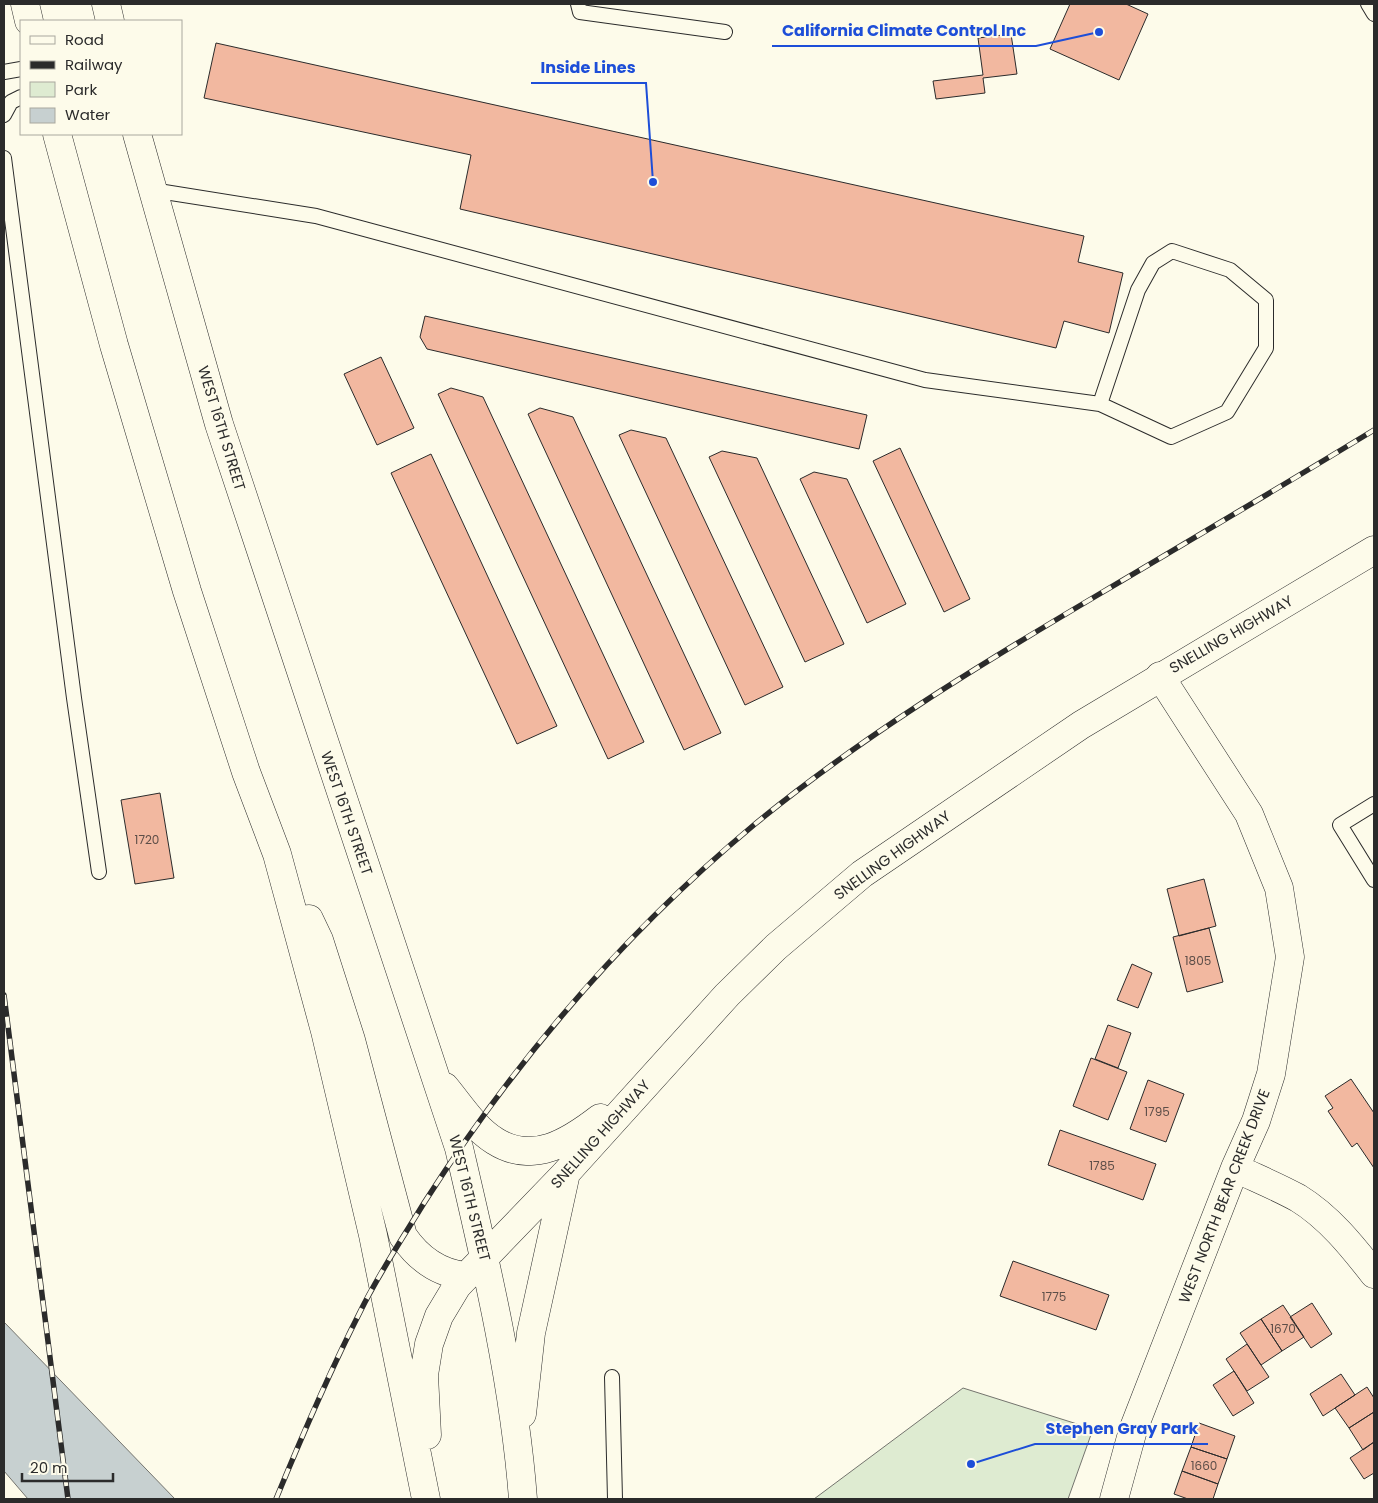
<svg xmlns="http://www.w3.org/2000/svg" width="1378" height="1503" viewBox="0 0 1378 1503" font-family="Poppins,sans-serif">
<rect width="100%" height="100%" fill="#fdfbea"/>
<!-- green -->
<path fill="#deebd1" stroke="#74746e" d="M963,1388L1093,1429L1068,1499H814Z"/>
<!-- water -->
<path fill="#c7d0d0" stroke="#74746e" d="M4,1322L175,1499H28L4,1471Z"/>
<!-- building -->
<path fill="#f2b8a0" stroke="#2b2b2b" d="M1070,4H1126L1148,14L1119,80L1050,49Z
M1011,34L1017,74L983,78L985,93L936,99L933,81L983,75L978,38Z
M216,43L1084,236L1078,262L1123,273L1109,333L1064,321L1056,348L460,209L471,155L204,98Z
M425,316L867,415L859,449L427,349L420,337Z
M381,357L414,428L377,445L344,374Z
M451,388L483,397L644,742L608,759L438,394Z
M540,408L573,417L721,733L684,750L528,414Z
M631,430L666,438L783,687L745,705L619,435Z
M900,448L970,599L944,612L873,461Z
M722,451L757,458L844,644L805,662L709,457Z
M431,454L557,726L517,744L391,473Z
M814,472L847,479L906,604L867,623L800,479Z
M160,793L174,878L135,884L121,800Z
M1204,879L1216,926L1179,936L1167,889Z
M1209,928L1223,982L1187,992L1173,937Z
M1132,964L1152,973L1138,1008L1117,1000Z
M1108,1025L1131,1033L1118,1068L1095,1059Z
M1091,1058L1127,1072L1108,1120L1073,1106Z
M1351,1079L1374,1113V1168L1357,1143L1352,1147L1328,1111L1333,1108L1325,1096Z
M1148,1080L1184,1094L1166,1142L1130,1129Z
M1060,1130L1156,1164L1143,1200L1048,1165Z
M1013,1261L1109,1295L1096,1330L1000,1296Z
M1312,1303L1332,1334L1311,1348L1290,1317Z
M1283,1305L1304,1337L1282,1351L1261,1319Z
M1261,1319L1282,1351L1261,1365L1240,1333Z
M1247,1344L1269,1377L1247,1391L1226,1359Z
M1234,1371L1254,1403L1233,1416L1213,1385Z
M1341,1374L1355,1395L1323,1416L1310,1394Z
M1367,1387L1374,1398V1412L1349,1428L1335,1408Z
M1374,1412V1442L1363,1450L1349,1428Z
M1199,1423L1235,1436L1227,1459L1191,1447Z
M1374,1442V1473L1364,1479L1350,1458Z
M1191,1447L1227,1459L1218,1484L1182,1471Z
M1182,1471L1218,1484L1213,1499H1188L1174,1494Z"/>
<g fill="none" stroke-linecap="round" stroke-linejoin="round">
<defs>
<path id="service" d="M578,4L580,12L725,32
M1368,4L1374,14
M4,72L21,69
M4,115L11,102L21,97
M4,158L74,698L99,872
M152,190L316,216L925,380L1100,404L1171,437L1227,412L1266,348V300L1230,270L1172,251L1153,263L1138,290L1100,404
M1374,804L1340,825L1374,880
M612,1377L615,1499"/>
<path id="minor" d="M1235,1168C1256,1178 1278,1187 1298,1198C1329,1217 1352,1246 1374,1274
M1114,1499L1133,1430L1235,1168L1256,1121L1271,1074L1290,957L1279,888L1249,814L1160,676"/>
<path id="primary" d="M25,4L29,21
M106,4L110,21
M57,134L114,345L187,591L246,772L277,854L325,1031L373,1235L426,1499
M137,134L219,424L459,1148C486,1264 514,1381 523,1499
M309,919L319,940L351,1040L403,1236C418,1258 438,1273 465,1276
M445,1087C460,1105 475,1129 495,1141C533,1165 569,1142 600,1118
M522,1414L531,1333L566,1173
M427,1435L424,1375L429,1344L439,1316L457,1286L566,1173L727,995L776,947L862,874L1081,725L1374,550"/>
</defs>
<!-- service casing -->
<use href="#service" stroke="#2b2b2b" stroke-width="16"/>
<!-- minor casing -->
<use href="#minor" stroke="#2b2b2b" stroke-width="29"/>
<!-- primary casing -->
<use href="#primary" stroke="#2b2b2b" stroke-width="29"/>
<!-- service -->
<use href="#service" stroke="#fdfbea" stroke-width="14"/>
<!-- minor -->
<use href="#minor" stroke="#fdfbea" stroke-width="28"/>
<!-- primary -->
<use href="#primary" stroke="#fdfbea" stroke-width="28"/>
<defs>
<path id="rail" d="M4,995L68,1499
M276,1499C302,1436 329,1373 360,1312C378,1275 402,1239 424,1203C516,1059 624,933 755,824C861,737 978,666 1096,596C1189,541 1282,486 1374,430"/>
</defs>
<!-- rail casing -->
<use href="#rail" stroke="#2b2b2b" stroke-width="5.5"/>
<!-- rail -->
<use href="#rail" stroke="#fdfbea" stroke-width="4" stroke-dasharray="11" stroke-linecap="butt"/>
</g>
<g text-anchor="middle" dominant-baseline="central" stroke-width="4" stroke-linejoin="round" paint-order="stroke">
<!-- number labels -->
<g font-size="12" fill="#5d4e48">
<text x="147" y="839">1720</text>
<text x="1198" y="960">1805</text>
<text x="1157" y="1111">1795</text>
<text x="1102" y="1165">1785</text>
<text x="1054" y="1296">1775</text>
<text x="1283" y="1328">1670</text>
<text x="1204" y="1465">1660</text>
</g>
<!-- street labels -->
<g font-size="15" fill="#2b2b2b" stroke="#fdfbea">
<text transform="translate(222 428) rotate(73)">WEST 16TH STREET</text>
<text transform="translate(1231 634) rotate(-30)">SNELLING HIGHWAY</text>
<text transform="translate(347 813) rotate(71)">WEST 16TH STREET</text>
<text transform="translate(892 855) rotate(-36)">SNELLING HIGHWAY</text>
<text transform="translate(600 1134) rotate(-48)">SNELLING HIGHWAY</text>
<text transform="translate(1224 1196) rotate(-69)">WEST NORTH BEAR CREEK DRIVE</text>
<text transform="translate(470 1198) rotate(76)">WEST 16TH STREET</text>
</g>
</g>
<!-- callouts -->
<path fill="none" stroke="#1d4ed8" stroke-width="2" d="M1099 32L1036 46H772M653 182L646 83H531M971 1464L1035 1444H1208"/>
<g fill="#1d4ed8" stroke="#fdfbea" stroke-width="2">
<circle cx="1099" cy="32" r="5"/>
<circle cx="653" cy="182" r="5"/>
<circle cx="971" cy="1464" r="5"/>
</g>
<g font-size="16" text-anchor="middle" font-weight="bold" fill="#1d4ed8" stroke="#fdfbea" stroke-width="4" stroke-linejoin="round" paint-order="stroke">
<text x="904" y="36">California Climate Control Inc</text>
<text x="588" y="73">Inside Lines</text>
<text x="1122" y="1434">Stephen Gray Park</text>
</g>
<!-- border -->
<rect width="1378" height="1503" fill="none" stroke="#2b2b2b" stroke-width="10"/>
<!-- legend -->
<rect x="20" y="20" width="162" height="115" fill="#fdfbea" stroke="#a9a89e"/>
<rect x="30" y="36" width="25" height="8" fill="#fdfbea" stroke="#a9a89e"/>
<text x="65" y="45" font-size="15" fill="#2b2b2b">Road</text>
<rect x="30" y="61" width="25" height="8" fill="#2b2b2b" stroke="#a9a89e"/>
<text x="65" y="70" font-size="15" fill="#2b2b2b">Railway</text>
<rect x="30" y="82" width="25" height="15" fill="#deebd1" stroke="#a9a89e"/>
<text x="65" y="95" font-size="15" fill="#2b2b2b">Park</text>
<rect x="30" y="108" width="25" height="15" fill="#c7d0d0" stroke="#a9a89e"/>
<text x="65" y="120" font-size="15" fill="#2b2b2b">Water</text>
<!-- scale -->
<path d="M22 1473v8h91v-8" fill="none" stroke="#2b2b2b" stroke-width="2.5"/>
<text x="30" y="1473" font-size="15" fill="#2b2b2b" stroke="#fdfbea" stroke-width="4" paint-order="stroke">20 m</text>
</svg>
